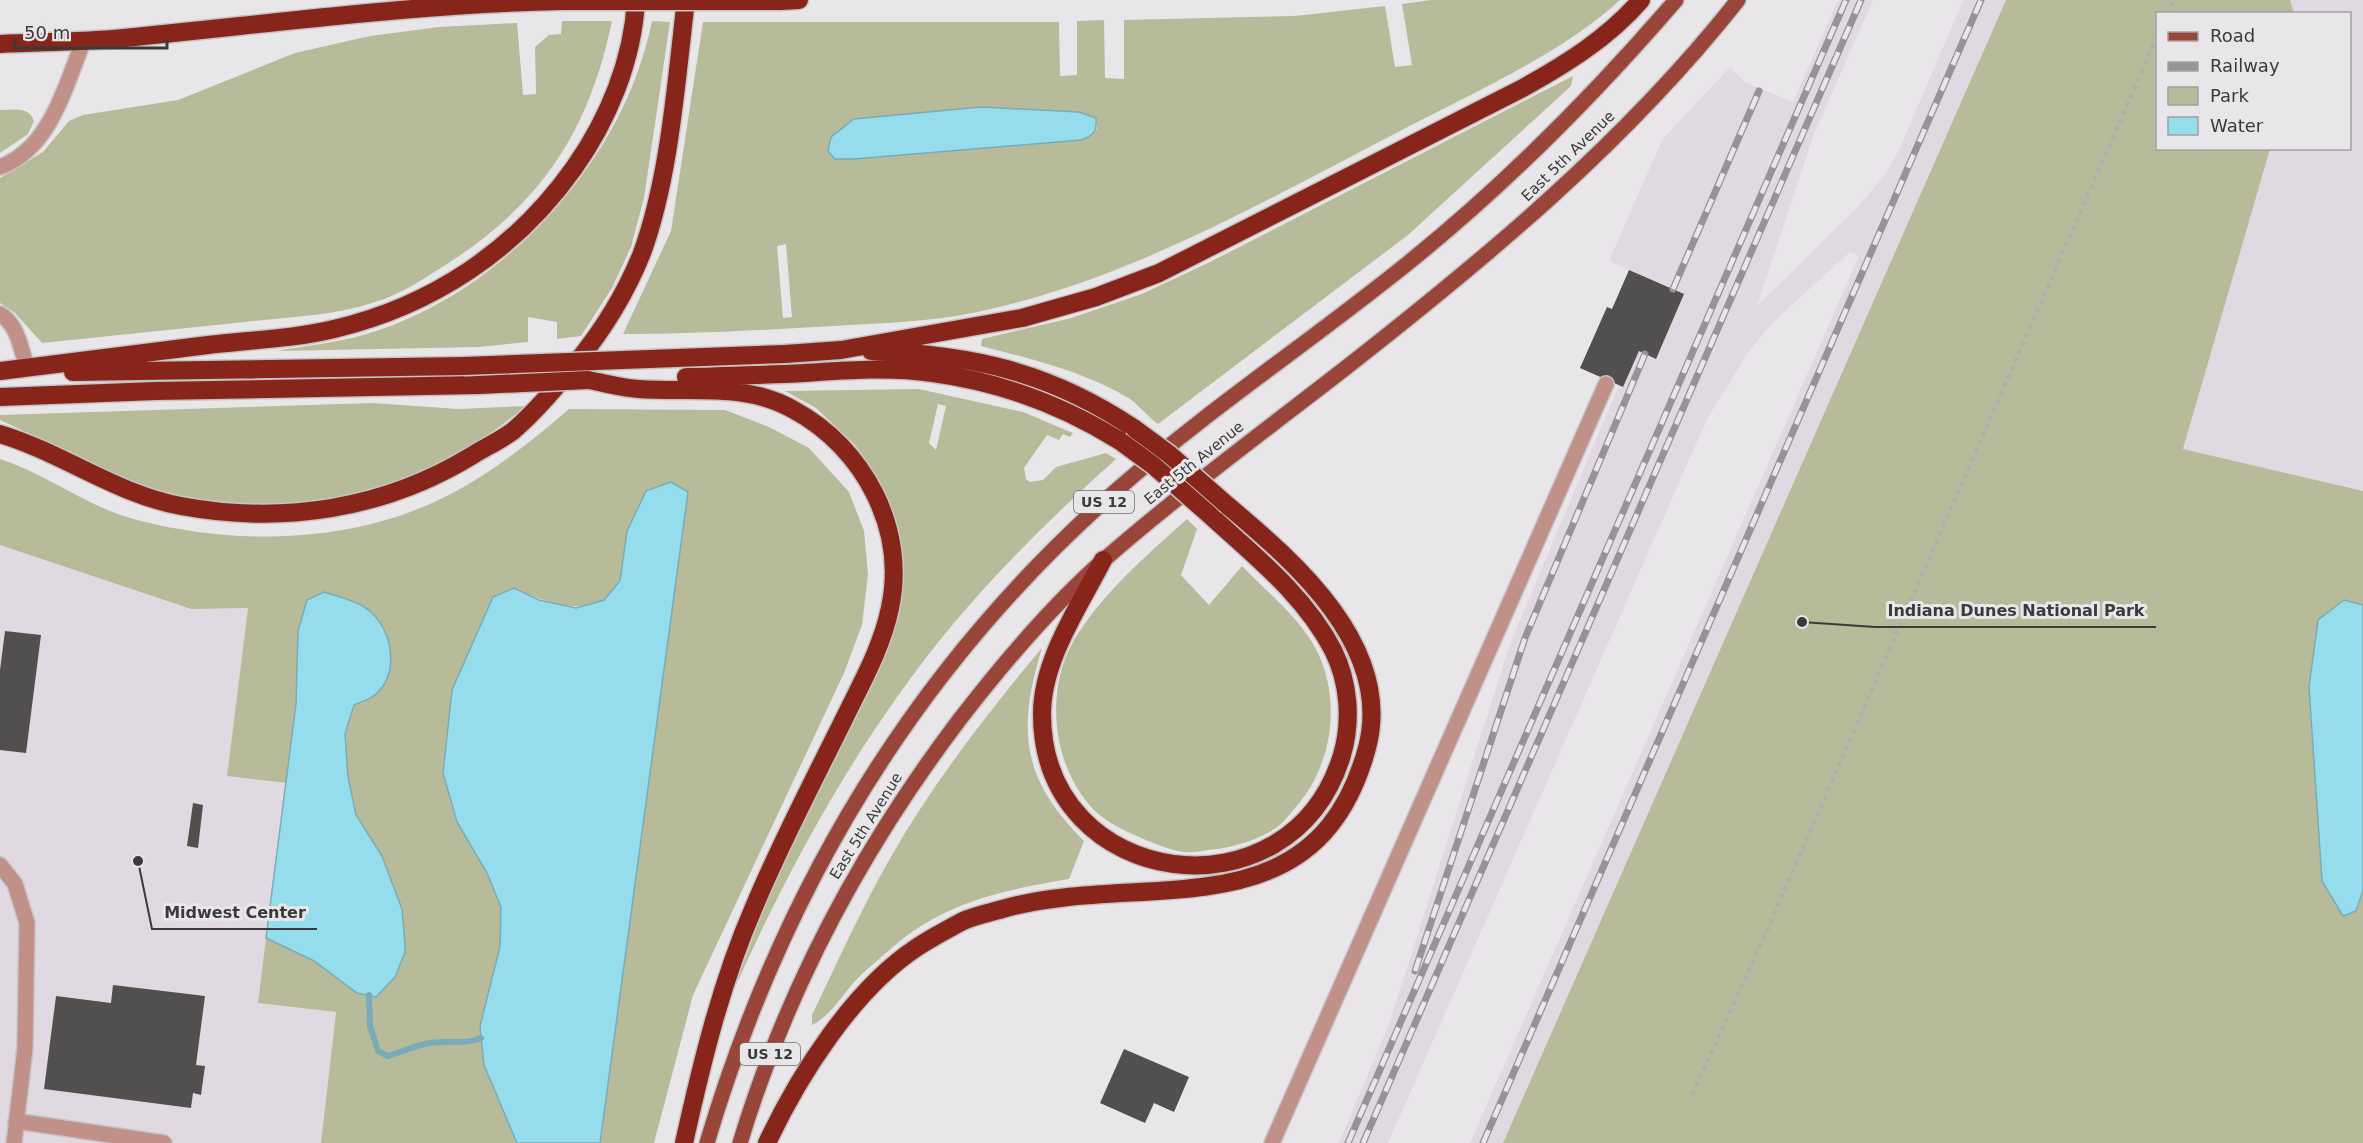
<svg xmlns="http://www.w3.org/2000/svg" width="2363" height="1143" viewBox="0 0 2363 1143" font-family="'DejaVu Sans',sans-serif">
<rect width="100%" height="100%" fill="#e8e6e9"/>
<!-- built -->
<path fill="#e0d9e2" d="M1838,0H1873L1814,134L1757,306L1858,207L1886,173L1899,150L1963,0H2006L1503,1143H1470L1859,256L1850,252L1772,323L1747,354L1707,419L1388,1143H1339L1389,1024L1510,644L1619,385L1629,270L1609,261L1662,140L1730,67L1745,82L1793,102Z
M2290,0H2363V491L2183,449L2270,149L2350,148V14L2294,13Z
M0,545L191,609L248,608L227,776L287,783L258,1003L336,1012L321,1143H0Z"/>
<!-- green -->
<path fill="#b7bb9a" fill-rule="evenodd" d="M1431,0H1620C1562,54 1468,95 1398,132C1263,202 1128,280 978,312C931,322 881,323 833,326C763,330 693,334 623,334L671,231L703,22H1059L1060,76L1077,75V21L1104,20L1105,78L1124,79V20L1295,16L1385,6L1395,67L1412,65L1402,4ZM981,107L1079,112L1096,119L1097,129L831,137L855,119ZM786,244L792,317L783,318L777,246Z
M2006,0H2290L2294,13L2158,14V148L2270,149L2183,449L2363,491V605L2344,600L2356,911L2363,890V1143H1503Z
M562,21H612C589,131 542,203 447,264C425,278 400,295 375,302C334,316 288,317 245,322C177,329 110,336 42,343L15,313L0,303V178L43,152L69,121L83,115L178,100L295,53L370,36L439,27L517,23L523,95L536,94L535,47L549,35L561,34Z
M652,21L670,22L644,198L631,247L612,288L581,336L557,339V322L528,317V342L479,347L277,351C309,345 345,342 376,331C507,288 625,158 652,21Z
M1573,76L1571,86L1408,235L1158,424C1148,417 1140,406 1130,399C1086,372 1031,359 981,346L982,339L1071,318L1142,294L1212,261Z
M0,110C13,110 29,106 34,121L28,134L0,153Z
M919,389L1023,412L1073,433L1070,437L1063,434L1059,440L1047,435L1024,468L1026,479L1030,482L1043,480L1056,467L1106,453L1116,459C1055,514 996,571 944,635C856,744 789,866 732,994L771,889L878,670L897,623L902,579L897,531L881,487L856,446L816,408L785,391ZM938,404L946,406L936,450L929,443Z
M373,403L458,409L526,406C499,427 471,450 439,465C350,508 230,517 137,483C90,465 46,441 0,420V415Z
M569,409L725,410L769,427L809,448L849,492L864,531L868,574L862,625L844,673L693,995L654,1143H600L688,492L627,531C625,545 626,570 619,582C596,623 547,603 514,588L457,822L487,873L501,907L500,947L480,1026L484,1065L517,1143H321L336,1012L258,1003L266,938L314,961L357,993L405,952L402,909L382,856L356,815L348,777L345,734L354,705L375,695L298,631L296,704L287,783L227,776L248,608L191,609L0,545V459C47,474 89,508 137,520C245,548 370,543 467,485C504,463 537,437 569,409Z
M1187,519L1197,529L1181,575L1209,605L1242,566C1267,592 1301,619 1317,651C1342,702 1332,767 1295,808C1289,815 1283,823 1276,828C1256,841 1232,848 1208,850C1201,851 1192,853 1185,852C1173,851 1158,845 1146,840C1129,833 1109,824 1095,811C1053,769 1044,693 1073,642C1101,594 1146,556 1187,519Z
M1042,648C1017,730 1021,778 1084,841L1069,879C1017,888 966,897 921,926C900,939 882,957 863,973C846,988 833,1015 812,1025V1015C838,961 862,907 892,855C934,782 988,712 1042,648Z"/>
<!-- water -->
<path fill="#95ddec" stroke="#7aacb7" stroke-width="1.5" d="M981,107L1079,112L1096,118C1097,132 1094,135 1081,140L854,159H835L828,151L831,137L854,119Z
M671,482L688,492L600,1143H517L484,1065L480,1026L500,947L501,907L487,873L457,822L443,773L452,690L493,597L514,588L539,600L576,608L604,600L620,581L627,531L646,491Z
M324,592C339,597 363,602 374,615C393,636 399,674 375,695C370,699 361,702 354,705L345,734L348,777L356,815L382,856L402,909L405,945V952L395,977L376,997L357,993L314,961L266,938L296,704L298,631L307,600Z
M2344,600L2363,605V890L2356,911L2343,916L2322,881L2309,687L2318,620Z"/>
<g fill="none" stroke-linecap="round" stroke-linejoin="round">
<!-- stream -->
<path stroke="#7aacb7" stroke-width="6" d="M369,995L370,1026L378,1051L388,1056C401,1052 412,1047 425,1044C444,1039 462,1046 481,1038"/>
</g>
<!-- building -->
<path fill="#52504e" d="M1629,270L1684,294L1656,359L1639,351L1623,387L1580,368L1607,307L1612,309Z
M5,631L41,635L26,753L0,750V670Z
M193,803L203,805L198,848L187,846Z
M113,985L205,996L196,1065L205,1066L201,1095L193,1093L191,1108L44,1089L56,996L111,1003Z
M1124,1049L1189,1077L1174,1112L1154,1103L1145,1123L1100,1103Z"/>
<g fill="none" stroke-linecap="round" stroke-linejoin="round">
<defs>
<path id="minor" d="M0,167C51,148 65,86 84,40
M0,314C18,325 21,349 27,368
M0,865L15,884L27,923L25,1048L14,1143
M16,1121L164,1143
M1272,1143L1606,384"/>
<path id="major" d="M707,1143C783,887 916,666 1118,489C1210,408 1313,340 1408,263C1505,185 1595,94 1676,0
M740,1143C787,988 862,848 960,719C1004,662 1052,605 1106,558C1182,492 1263,432 1343,370C1485,259 1626,142 1738,0"/>
<path id="highway" d="M780,1L799,0
M0,44C38,42 76,42 113,39C263,25 411,4 562,1
M871,351C971,354 1051,372 1135,429
M785,354L841,350L1022,318L1096,297L1159,273L1523,88C1566,64 1608,38 1641,0
M0,371C69,363 138,354 208,345C249,340 293,339 334,329C432,306 516,250 574,168C608,120 633,60 636,0
M73,372L464,366
M686,377C725,376 765,375 805,373C847,370 890,367 933,373C1001,382 1062,405 1120,441
M588,380C605,383 622,388 639,389C692,393 745,382 794,410C864,448 907,529 890,608C882,647 862,682 845,717C814,780 781,842 754,907C721,983 702,1062 684,1143
M0,397L156,391L479,385
M0,434C63,453 116,494 181,506C283,525 385,509 473,455C486,447 501,440 513,431C537,410 556,387 576,363C603,330 626,293 642,253C670,176 676,82 686,0
M1103,560C1079,607 1042,660 1042,714C1042,890 1291,924 1342,755C1352,721 1349,682 1333,650C1305,596 1256,557 1212,517
M767,1143C799,1075 853,990 916,948C931,938 948,929 963,921C974,916 988,913 999,910C1140,868 1315,939 1367,748C1394,647 1295,562 1227,505"/>
</defs>
<!-- minor casing -->
<use href="#minor" stroke="#c5c4c6" stroke-width="18"/>
<!-- major casing -->
<use href="#major" stroke="#c5c4c6" stroke-width="18"/>
<!-- highway casing -->
<use href="#highway" stroke="#c5c4c6" stroke-width="21"/>
<!-- path -->
<path stroke="#b0aeb1" stroke-width="4" stroke-dasharray="4.5 4.5" stroke-linecap="butt" d="M2167,14L2173,0
M1692,1095L1764,937L2158,34"/>
<!-- minor -->
<use href="#minor" stroke="#c19088" stroke-width="15"/>
<!-- major -->
<use href="#major" stroke="#994539" stroke-width="15"/>
<!-- highway -->
<use href="#highway" stroke="#88251b" stroke-width="18"/>
<defs>
<path id="rail" d="M1673,289L1759,91
M1415,971L1525,638L1645,354
M1348,1143L1846,0
M1363,1143L1861,0
M1483,1143L1981,0"/>
</defs>
<!-- rail casing -->
<use href="#rail" stroke="#959396" stroke-width="7"/>
<!-- rail -->
<use href="#rail" stroke="#e8e6e9" stroke-width="4.5" stroke-dasharray="14" stroke-linecap="butt"/>
<defs>
<path id="highway-bridge" d="M562,1H780
M464,366L785,354
M479,385L588,380
M1135,429L1169,454L1227,505
M1120,441L1154,466L1212,517"/>
</defs>
<!-- highway-bridge casing -->
<use href="#highway-bridge" stroke="#c5c4c6" stroke-width="21" stroke-linecap="butt"/>
<!-- highway-bridge -->
<use href="#highway-bridge" stroke="#88251b" stroke-width="18"/>
</g>
<g text-anchor="middle" dominant-baseline="central" stroke-width="6" stroke-linejoin="round" paint-order="stroke">
<!-- shield labels -->
<g fill="#e8e6e9" stroke="#6f6e6f" stroke-width="1.5">
<rect x="1074" y="491" width="60" height="22" rx="4.5"/>
<rect x="740" y="1043" width="60" height="22" rx="4.5"/>
</g>
<g font-size="14" font-weight="bold" fill="#3b3a3b">
<text x="1104" y="502">US 12</text>
<text x="770" y="1054">US 12</text>
</g>
<!-- street labels -->
<g font-size="15" fill="#3b3a3b" stroke="#e8e6e9">
<text transform="translate(1568 156) rotate(-44)">East 5th Avenue</text>
<text transform="translate(1194 463) rotate(-39)">East 5th Avenue</text>
<text transform="translate(866 826) rotate(-58)">East 5th Avenue</text>
</g>
</g>
<!-- callouts -->
<path fill="none" stroke="#3b3a3b" stroke-width="2" d="M1802 622L1875 627H2156M138 861L152 929H317"/>
<g fill="#3b3a3b" stroke="#e8e6e9" stroke-width="2">
<circle cx="1802" cy="622" r="6"/>
<circle cx="138" cy="861" r="6"/>
</g>
<g font-size="16" text-anchor="middle" font-weight="bold" fill="#3b3a3b" stroke="#e8e6e9" stroke-width="6" stroke-linejoin="round" paint-order="stroke">
<text x="2016" y="616">Indiana Dunes National Park</text>
<text x="235" y="918">Midwest Center</text>
</g>
<!-- legend -->
<rect x="2156" y="12" width="195" height="138" fill="#e8e6e9" stroke="#a3a1a3" stroke-width="1.5"/>
<rect x="2168" y="32" width="30" height="9" fill="#994539" stroke="#a3a1a3" stroke-width="1.5"/>
<text x="2210" y="42" font-size="18" fill="#3b3a3b">Road</text>
<rect x="2168" y="62" width="30" height="9" fill="#959396" stroke="#a3a1a3" stroke-width="1.5"/>
<text x="2210" y="72" font-size="18" fill="#3b3a3b">Railway</text>
<rect x="2168" y="87" width="30" height="18" fill="#b7bb9a" stroke="#a3a1a3" stroke-width="1.5"/>
<text x="2210" y="102" font-size="18" fill="#3b3a3b">Park</text>
<rect x="2168" y="117" width="30" height="18" fill="#95ddec" stroke="#a3a1a3" stroke-width="1.5"/>
<text x="2210" y="132" font-size="18" fill="#3b3a3b">Water</text>
<!-- scale -->
<path d="M15 39v9h152v-9" fill="none" stroke="#3b3a3b" stroke-width="3"/>
<text x="24" y="39" font-size="18" fill="#3b3a3b" stroke="#e8e6e9" stroke-width="4.5" paint-order="stroke">50 m</text>
</svg>
